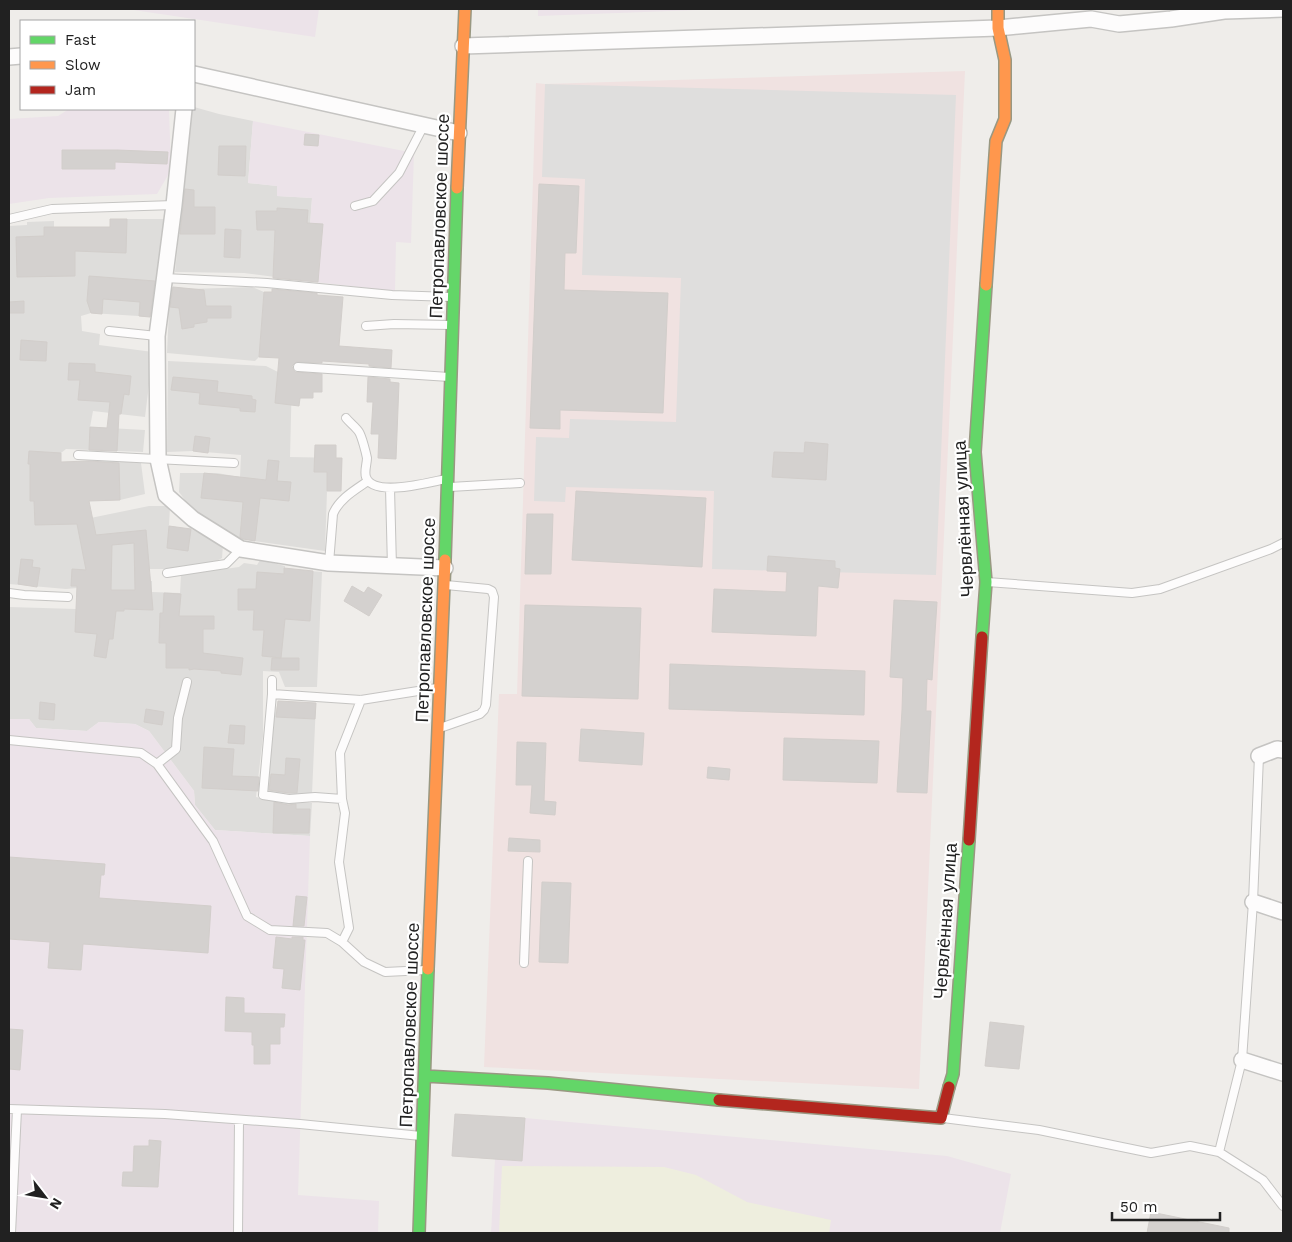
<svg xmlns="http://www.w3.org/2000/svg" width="1292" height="1242" viewBox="0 0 1292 1242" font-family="'Work Sans',sans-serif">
<rect width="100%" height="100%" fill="#efedea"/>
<!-- residential -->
<path fill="#dedddb" d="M194,107L219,114L253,121L248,183L277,186V196L312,198L306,281L244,273L175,272L179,234V189L188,109H194Z
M110,219H164L154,317L91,313L81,316L82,331L100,334L99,345L153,352L145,417L93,411L90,427L145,430L143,452L66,449L61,453L60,466L71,462L122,461L141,463L145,494L120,500L72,501L76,521L149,506H170L169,526L191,529L223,545L222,558L213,563L176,569H149V581H152V592L180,593L181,575L239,567L244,563L257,565L260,560L285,566V569L322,572L317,687H285L279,672L263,671V736L256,797L274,801L312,803L310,836L215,830L195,805L194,791L149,731L135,724L99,722L87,731L36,728L29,719H9V607L76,609L77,588L66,589L9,584V226L27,225V222L54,221V227H110Z
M170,287L190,289L252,287L264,292L259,357L255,361L167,353Z
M168,361L266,366L278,372L292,376L290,457L342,458L341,491H327L325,551L240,539L197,516L179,492L180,473H217L240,477L241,455L193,451L167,452Z
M278,701L316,703L312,794L267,793L273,722Z"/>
<!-- commercial -->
<path fill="#f0e2e1" d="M965,71L919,1089L484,1067L499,694H517L536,83L545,84Z"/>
<!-- industrial -->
<path fill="#ece3e9" d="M127,9H319L315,37Z
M538,9H724L538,16Z
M69,109H169L171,170L157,194L49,198L9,204V119L58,116Z
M253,121L414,153L411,243L396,242L395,291L306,281L312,198L277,196V186L248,183Z
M9,719H29L36,728L87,731L99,722L135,724L149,731L194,791L195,805L215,830L310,836L298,1195L379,1201L378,1233H9Z
M455,1114L525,1118L947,1156L1011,1174L1000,1233H491L495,1159L452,1156Z"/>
<!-- farmland -->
<path fill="#eeeede" d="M502,1166L664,1167L696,1175L747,1202L831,1220L829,1233H499Z"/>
<!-- parking -->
<path fill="#dfdedd" d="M545,84L956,95L936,575L712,569L714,491L566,487L565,502L534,501L536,437L569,438L570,419L676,422L681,278L582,275L585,179L542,177Z"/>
<!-- building -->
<path fill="#d4d1cf" stroke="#d2cecb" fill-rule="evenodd" d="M305,134L319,135L318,146L304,145Z
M219,146H246L245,176L218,175Z
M62,150H117L168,152L167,164L115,162V169H62Z
M539,184L579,186L576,253H565L564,290L668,293L663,413L560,410V429L530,428Z
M185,189L194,190V207H215V234H180Z
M277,208L308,210L307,223L323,224L318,282L273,278L275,230H257L256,211H277Z
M110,219H127L126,253L75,251V276L17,277L16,237L44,236V227H110Z
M225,229L241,230L240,258L224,257Z
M89,276L155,281L150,317L139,316L140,302L103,299L102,314L91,313L87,301Z
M173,287L204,290L206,306H231V318H207V322L194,324V327L182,329L179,308L170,307Z
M272,289L317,293V295L343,297L339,346L392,350L391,368L369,366V364L322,361V363L296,362L292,366L293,369L295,372L322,374V392H313V398H300L299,406L275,403L279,358L259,357L264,292H272Z
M24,301V313H9V302Z
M21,340L47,342L46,361L20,360Z
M69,363L95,364V372L131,376L129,395L124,394L121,414H119L117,451L89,450L90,427L107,428L110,402L78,400L80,380H68Z
M173,377L218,381L217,392L252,396V399L256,400L255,412L240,411V408L199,404L200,393L171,390Z
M368,377L390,379V382L399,383L396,459L378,458L379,434H371L373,402H367Z
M195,436L210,438L208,453L193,451Z
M805,442L828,444L826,480L772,477L774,452L804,453Z
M315,445H336V458H342L341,491H327V472H314Z
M29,451L61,453V462L89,461L119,463L120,500L89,501L96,535L146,530L153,610L124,609V611H116L113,639H109L106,658L94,656L97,634L75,632L77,586H71L72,569L86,570L77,524L35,525L34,501H30V464H28ZM134,543L135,590H111L112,545Z
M268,460L279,461L277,481L291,482L289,501L260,498L255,541L243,539L240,537L243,502L201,498L204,473L266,480Z
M576,491L706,498L702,567L572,560Z
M527,514H553L551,574H525Z
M169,526L191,529L188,551L167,548Z
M768,556L835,561V568L840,569L838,588L818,586L816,636L712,632L714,589L786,592L787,572L767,571Z
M21,559L33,560L32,567L40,568L37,587L18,584Z
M284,568L313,571L310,621L285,619L281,658L262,656L264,630H253L254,610H238V589H256L257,572L284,574Z
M352,586L364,593L368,587L382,595L369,616L344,601Z
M164,593L181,594L179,616H214V629H203V653L243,658L241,675L221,673V671L194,669L189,670V668H166V643H159L160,613H163Z
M894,600L937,602L932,680L927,679L926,711H931L927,793L897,792L902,710L903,678L890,677Z
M525,605L641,608L638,699L522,696Z
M272,658H299V670H271Z
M670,664L865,671L864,715L669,709Z
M278,701L316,703L315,719L276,717Z
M40,702L55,704L54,720L39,719Z
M146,709L164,712L162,725L144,722Z
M230,725L245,726L244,744L228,743Z
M581,729L644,733L642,765L579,761Z
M784,738L879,741L877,783L783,780Z
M517,742L546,743L544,801L556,802L555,815L530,813L532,785H516Z
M204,747L234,749L232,776L259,777L258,791L202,788Z
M286,758L300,759L297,793H289L269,790L271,774L285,775Z
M708,767L730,769L729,780L707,778Z
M274,802L288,805L296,804V809H310L309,833H273Z
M509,838L540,840V852L508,851Z
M9,857L105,864L104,875H101L99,898L211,906L208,953L83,944L81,970L48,968L50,942L9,939Z
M542,882L571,883L568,963L539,962Z
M296,896L307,897L304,926H293Z
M276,937L292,939V937H303V940H305L300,990L282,988L284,969L273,968Z
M226,997L244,998V1013L285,1014L284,1027H280V1044H270V1064H254V1045H252V1032L225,1031Z
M990,1022L1024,1026L1019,1069L985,1066Z
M9,1029L23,1030L20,1070L9,1069Z
M455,1114L525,1118L522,1161L452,1156Z
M149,1140L161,1141L158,1187L122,1186L123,1172H133L134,1146H149Z
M1151,1212L1229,1228V1233H1147Z"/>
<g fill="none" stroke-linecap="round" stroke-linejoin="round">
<defs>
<path id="lane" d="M355,206L373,201L399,173L424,125
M9,219L52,209L174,205
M164,278L267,283L392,295L451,297
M366,326L394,324L451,325
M109,331L157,336
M298,367L449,377
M346,418C350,423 356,427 359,432C362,437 366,453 367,458C367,464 364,471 366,477C373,498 430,482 446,479
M78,455L234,463
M450,487L520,483
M390,488L392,567
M329,563L333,514C339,499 355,490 368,481
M167,573L226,564L241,549
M987,582L1132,593L1160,589L1271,549L1283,543
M9,593L24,595L68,597
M272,680V694L263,795L289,799L315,797L342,799
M272,694L361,700L437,688
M440,728L480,714L484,710L486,705L494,597L492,591L488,589L446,585
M9,740L141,753L157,764L213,841L247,916L270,930L327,933L342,942L364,962L385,972L426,970
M157,764L176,749L178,718L187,682
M342,942L349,928L339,862L345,813L342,799L340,753L361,700
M524,963L528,861
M9,1109L165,1114L300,1124L421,1136
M943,1118L1039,1130L1151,1153L1190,1146L1219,1152L1263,1180L1283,1206
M1219,1152L1242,1060L1253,902L1259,756
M11,1233L17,1110
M238,1233L239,1120"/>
<path id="street" d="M463,46L998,28L1091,19L1119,24L1171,19L1224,11L1283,9
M9,57L21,56
M194,74L459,133
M184,109L174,205L157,336L158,459L166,495L193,519L241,549L329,563L445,568
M1259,756L1277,749L1283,750
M1253,902L1283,912
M1242,1060L1283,1073"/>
<path id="fast" d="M445,560L457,188
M982,637L986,582L975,452L986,285
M425,1076L548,1083L719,1100
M949,1087L953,1074L969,840
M419,1233L428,969"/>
<path id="slow" d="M457,188L465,9
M986,285L996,141L1005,119V60L998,28V9
M428,969L445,560"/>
<path id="jam" d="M969,840L982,637
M719,1100L941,1118L949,1087"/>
</defs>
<!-- lane casing -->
<use href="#lane" stroke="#c5c4c2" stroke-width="10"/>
<!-- street casing -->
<use href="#street" stroke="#c5c4c2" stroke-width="18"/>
<!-- fast casing -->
<use href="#fast" stroke="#999882" stroke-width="14"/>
<!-- slow casing -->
<use href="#slow" stroke="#999882" stroke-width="14"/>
<!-- jam casing -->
<use href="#jam" stroke="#999882" stroke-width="14"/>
<!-- lane -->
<use href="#lane" stroke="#fdfcfc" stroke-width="8"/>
<!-- street -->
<use href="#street" stroke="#fdfcfc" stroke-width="15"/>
<!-- fast -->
<use href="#fast" stroke="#63d668" stroke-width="11"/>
<!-- slow -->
<use href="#slow" stroke="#ff974d" stroke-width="11"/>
<!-- jam -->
<use href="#jam" stroke="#b3261e" stroke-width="11"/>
</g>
<g text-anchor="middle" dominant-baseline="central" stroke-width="4.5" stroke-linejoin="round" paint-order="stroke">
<!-- street labels -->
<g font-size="18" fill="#212121" stroke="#fff">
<text transform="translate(439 216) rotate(-88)">Петропавловское шоссе</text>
<text transform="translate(963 519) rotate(-93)">Червлённая улица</text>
<text transform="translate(425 620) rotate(-88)">Петропавловское шоссе</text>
<text transform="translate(945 921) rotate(-86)">Червлённая улица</text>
<text transform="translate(409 1025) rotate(-88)">Петропавловское шоссе</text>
</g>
</g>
<!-- border -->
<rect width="1292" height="1242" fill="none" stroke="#212121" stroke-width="20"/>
<!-- legend -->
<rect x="20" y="20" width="175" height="90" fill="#ffffff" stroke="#a6a6a6"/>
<rect x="30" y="36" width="25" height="8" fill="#63d668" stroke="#a6a6a6"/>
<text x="65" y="45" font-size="15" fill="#212121">Fast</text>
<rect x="30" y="61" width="25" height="8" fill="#ff974d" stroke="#a6a6a6"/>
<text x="65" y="70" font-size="15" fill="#212121">Slow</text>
<rect x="30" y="86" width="25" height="8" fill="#b3261e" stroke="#a6a6a6"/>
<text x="65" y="95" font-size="15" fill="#212121">Jam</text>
<!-- north arrow -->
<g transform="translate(45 1197) rotate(121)" stroke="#ffffff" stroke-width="4" paint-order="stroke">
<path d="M0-4L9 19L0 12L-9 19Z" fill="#212121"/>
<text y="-8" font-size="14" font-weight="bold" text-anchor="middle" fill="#212121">N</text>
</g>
<!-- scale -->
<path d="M1112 1212v8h108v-8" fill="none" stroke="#212121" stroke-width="2.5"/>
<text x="1120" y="1212" font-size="15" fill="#212121" stroke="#ffffff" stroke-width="4" paint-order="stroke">50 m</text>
</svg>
